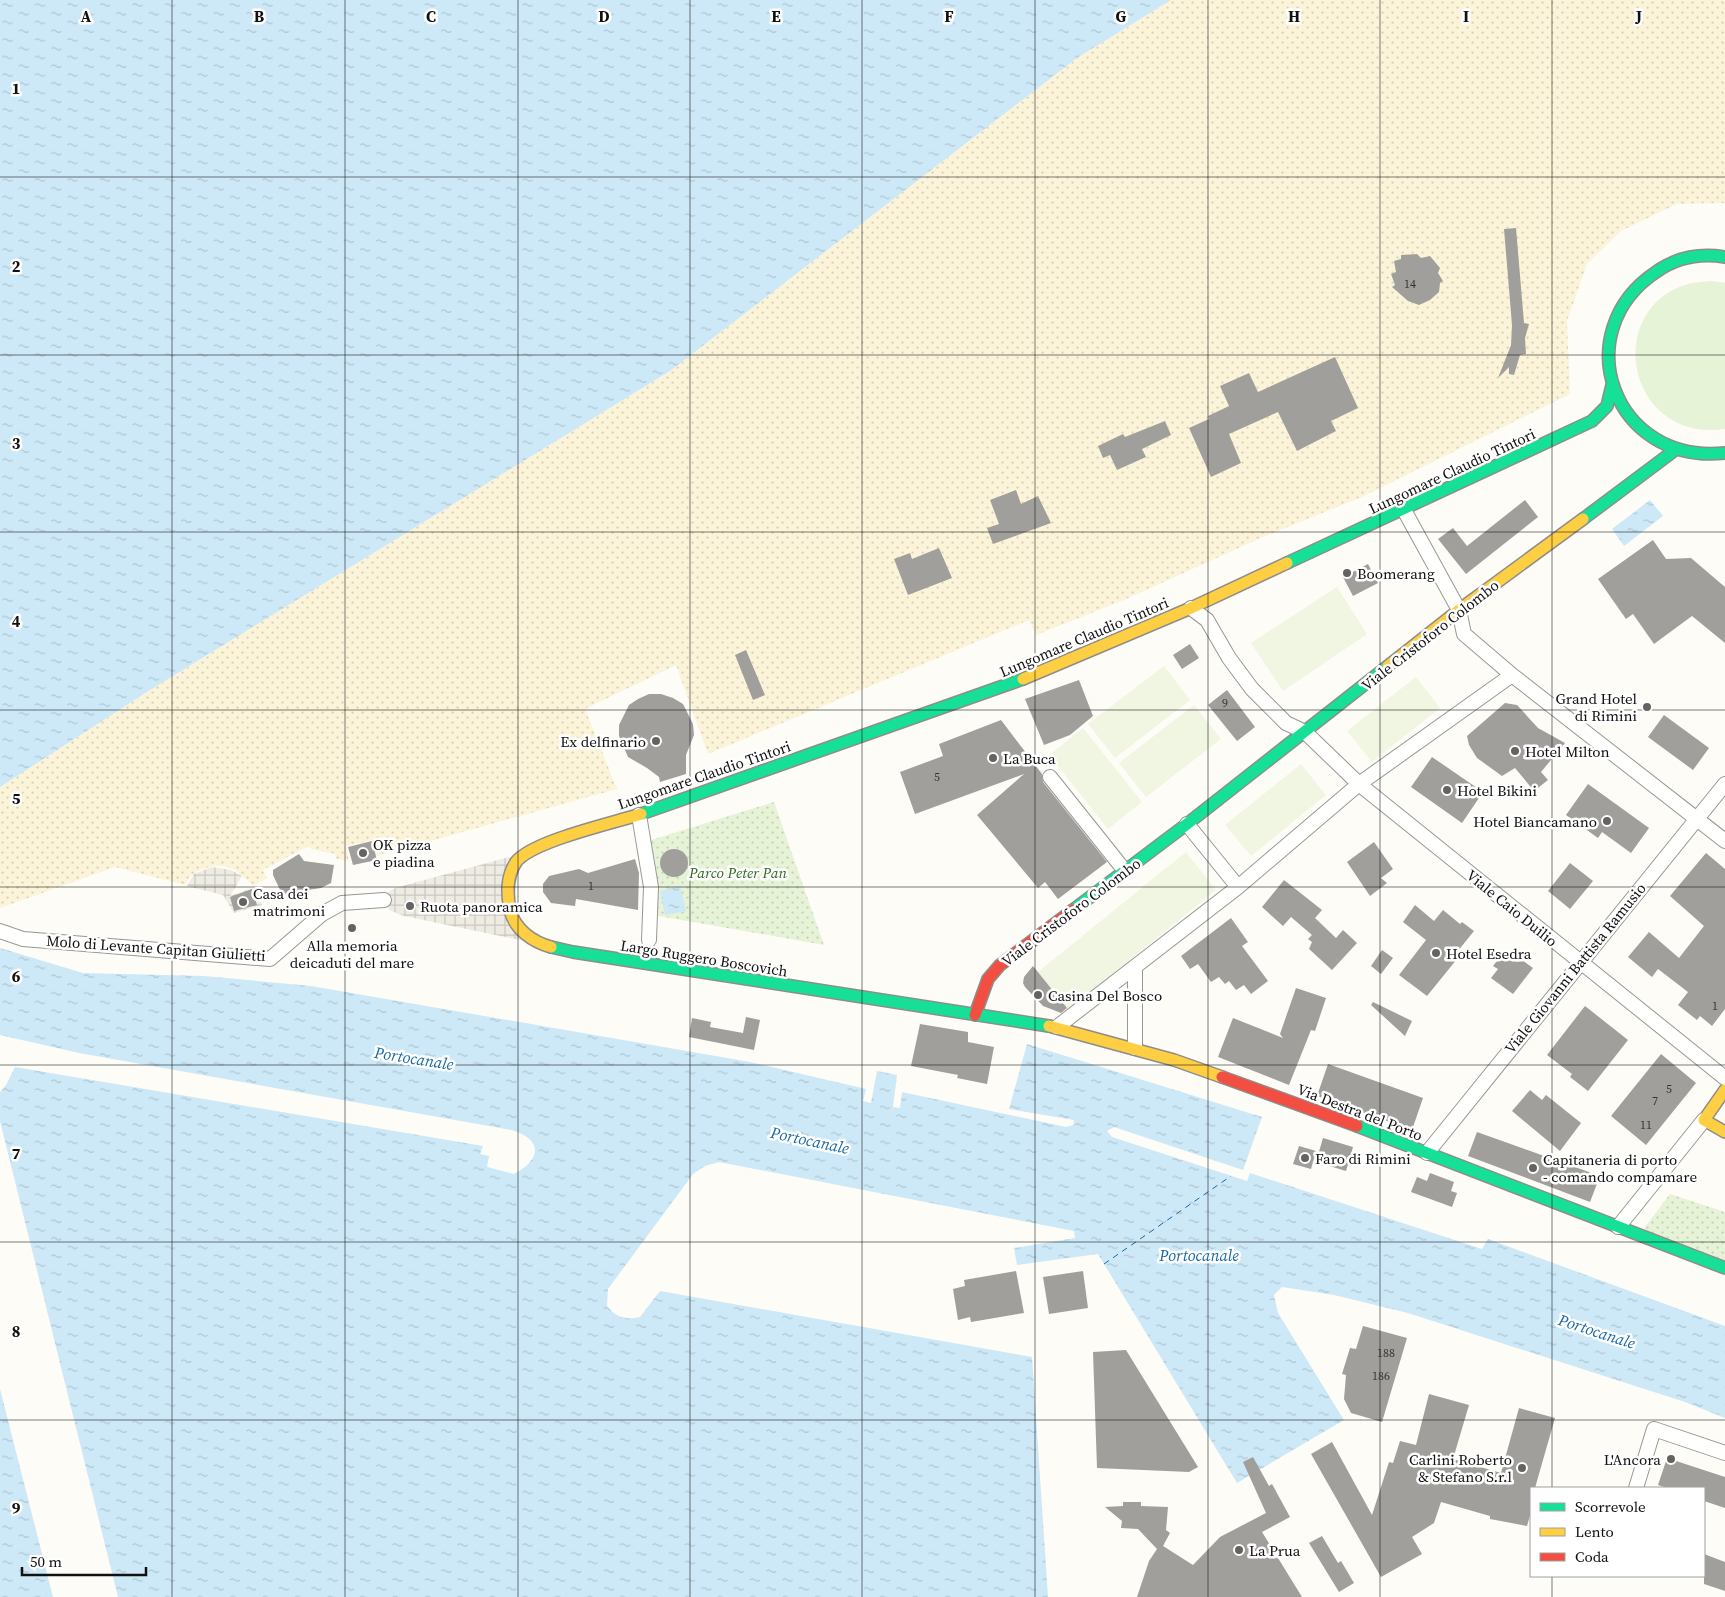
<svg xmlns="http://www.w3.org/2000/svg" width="1725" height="1597" viewBox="0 0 1725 1597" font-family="'Source Serif 4',serif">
<defs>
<pattern id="sand-dots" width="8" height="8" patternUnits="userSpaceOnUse" patternTransform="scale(1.25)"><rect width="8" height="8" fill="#fcf4d9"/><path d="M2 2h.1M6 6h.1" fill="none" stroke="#d7d0b9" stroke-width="1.8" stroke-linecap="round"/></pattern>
<pattern id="park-dots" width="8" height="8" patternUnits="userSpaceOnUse" patternTransform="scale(1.25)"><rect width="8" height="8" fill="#e7f3d7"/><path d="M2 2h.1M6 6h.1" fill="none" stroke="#c5cfb8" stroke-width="1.8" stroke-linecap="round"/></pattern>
<pattern id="plaza-grid" width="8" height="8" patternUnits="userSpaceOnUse" patternTransform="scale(1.25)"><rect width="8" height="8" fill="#edebe2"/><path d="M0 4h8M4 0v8" fill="none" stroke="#cac8c1"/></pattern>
<pattern id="water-ripples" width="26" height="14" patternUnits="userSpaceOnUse" patternTransform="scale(1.25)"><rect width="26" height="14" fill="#cde8f7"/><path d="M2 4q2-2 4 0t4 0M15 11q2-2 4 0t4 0" fill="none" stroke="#afc6d3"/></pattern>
</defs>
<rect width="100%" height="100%" fill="#fdfcf7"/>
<!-- grass -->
<path fill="#e7f3d7" d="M1711,281L1725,283V429C1627,443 1602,309 1688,284C1695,282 1704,282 1711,281Z"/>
<!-- sand -->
<path fill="url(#sand-dots)" d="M1171,0H1725V203L1677,204L1621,231L1587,264L1567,321L1570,394L1362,497L1263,537L1124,600L1036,635L1029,620L708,754L676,665L585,709L617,789L377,856L373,840L346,846L349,861L336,859L335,854L311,849L309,846L263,870L267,878L253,886C236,867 222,860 198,871C191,875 188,878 186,885L115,867L0,908V787L147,692L670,371L1077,58Z"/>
<!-- park -->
<path fill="url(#park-dots)" d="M774,802L824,945L653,915L648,841Z
M1670,1194L1725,1212V1263L1642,1231Z"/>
<!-- pitch -->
<path fill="#f0f6e1" d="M1337,587L1367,634L1283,691L1251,643Z
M1164,666L1190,700L1115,758L1088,724Z
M1416,677L1440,708L1372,762L1347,731Z
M1194,705L1221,739L1146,797L1119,763Z
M1083,728L1142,802L1108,829L1049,755Z
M1301,764L1326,795L1251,856L1225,825Z
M1186,852L1216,890L1068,1010L1038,972Z"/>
<!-- plaza -->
<path fill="url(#plaza-grid)" d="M528,852L517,861L511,913L544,945L404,916L389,910L384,900L387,893L395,888Z
M212,867L231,870L242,876L230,896L252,888L253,891L257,890L262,905L234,913L223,895L187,886L194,874Z"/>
<!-- water -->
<path fill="url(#water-ripples)" d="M0,0H1171L1077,58L670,371L147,692L0,787Z
M1650,500L1663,516L1624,546L1612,529Z
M680,886L686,911L665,915L660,891Z
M0,948L83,973L204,976L311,986L750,1062L866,1089L863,1101L871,1103L877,1071L897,1075L893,1107L900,1108L902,1092L1066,1127L1073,1125L1074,1120L1009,1109L1027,1044L1262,1117L1243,1170L1114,1127L1107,1131L1112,1137L1247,1181L1250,1173L1482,1249L1488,1239L1725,1326V1418L1685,1402L1408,1313L1334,1295L1282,1287L1274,1295L1278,1313L1344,1420L1237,1483L1098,1254L1017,1265L1014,1248L1075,1238L1074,1231L719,1162L705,1166L693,1174L608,1289L607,1306C617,1318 625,1320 640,1317L660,1291L1032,1357L1048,1597H118L0,1121V1092L6,1085L15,1067L483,1146L480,1154L489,1156L487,1167L514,1174C542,1159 543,1139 511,1130L79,1053L0,1035Z
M0,1389L53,1597H0Z"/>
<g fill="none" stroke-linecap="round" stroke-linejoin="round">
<!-- ferry -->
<path stroke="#1768a6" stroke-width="1" stroke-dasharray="6 5" stroke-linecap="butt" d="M1104,1264L1231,1176"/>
</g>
<!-- building -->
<path fill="#a19f9c" d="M1516,228L1524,323L1529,324L1525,338L1526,354L1520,355L1514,375L1509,374V367L1498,378L1511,345L1512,325L1504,229Z
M1417,254L1421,258L1430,256L1440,268L1438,273L1443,281L1440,283L1439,292L1430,300L1419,305L1408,301L1392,287L1395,285L1391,274L1396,272L1394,261L1401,259V255Z
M1335,357L1358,408L1331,421L1336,431L1297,451L1278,412L1229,434L1241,463L1211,477L1189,428L1209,419L1208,416L1229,406L1220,386L1249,373L1258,392Z
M1165,421L1171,435L1142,449L1146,457L1117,470L1110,455L1103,458L1098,446L1123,434L1125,437Z
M1016,490L1021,504L1038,496L1051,523L993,544L987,528L999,524L990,500Z
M1525,500L1538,517L1466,574L1438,539L1453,528L1467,546Z
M1653,540L1666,559L1691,558L1725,587V643L1692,616L1654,644L1633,614L1626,619L1598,579Z
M939,548L952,578L908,595L894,559L910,553L912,559Z
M1368,564L1378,583L1353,596L1343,577Z
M1190,644L1199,658L1182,669L1173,655Z
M746,650L765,695L753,700L735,655Z
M1079,680L1093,716L1070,735L1044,745L1025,699Z
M1227,690L1255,727L1237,741L1208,705Z
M649,694H661L673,698L683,704L693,724L694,735L686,755V774L660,782L659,777L647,768L628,757L619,736V725L629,705L638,699Z
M1505,703L1517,705L1538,728L1565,743L1541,772L1548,780L1534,791L1515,768L1502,776L1477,758L1469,745L1467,736Z
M1664,715L1709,748L1693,770L1648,737Z
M1001,720L1042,774L1043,782L1107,862L1058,899L1045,882L1038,888L977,815L1024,774L915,814L900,772L943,756L939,744Z
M1432,757L1483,792L1462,823L1411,787Z
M1588,784L1649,828L1631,853L1602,832L1598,838L1566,815Z
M372,841L377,860L353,865L348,847Z
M1374,842L1393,869L1381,878L1387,883L1370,896L1347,862Z
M660 863a14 14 0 1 1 28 0a14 14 0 1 1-28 0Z
M1706,853L1725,869V1009L1712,1026L1700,1016L1697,1020L1678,1005L1688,992L1658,969L1652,977L1628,957L1649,932L1679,958L1704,926L1670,896Z
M299,854L304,861L334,865L331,883L321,888L282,894L273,875V870Z
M635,859L639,873L638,910L576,899L575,906L551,903L543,892V884L549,876L579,869L588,873Z
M1570,863L1593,881L1570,909L1548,891Z
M1284,880L1322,910L1315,918L1336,938L1343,930L1357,943L1332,970L1309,949L1312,942L1308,939L1312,935L1291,917L1283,926L1262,907Z
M252,889L257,905L234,911L230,897Z
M1415,905L1434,921L1443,910L1460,924L1462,922L1474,931L1453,957L1457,959L1427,996L1399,975L1426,940L1403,922Z
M1231,918L1248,942L1242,946L1268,981L1251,994L1244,985L1236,990L1229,981L1225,984L1219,977L1211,982L1198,964L1190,969L1181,956Z
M1382,950L1393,958L1381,974L1371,966Z
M1504,952L1517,962L1519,958L1533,968L1513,994L1491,978L1498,969L1493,966Z
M1033,966L1067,1008L1061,1013L1043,1006L1025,987L1023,983L1024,977Z
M1296,988L1326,998L1315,1031L1311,1030L1289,1085L1218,1057L1233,1018L1283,1038L1280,1034Z
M1373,1002L1412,1021L1405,1036L1371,1005Z
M1585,1006L1628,1040L1588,1091L1570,1077L1572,1074L1547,1055Z
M746,1017L760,1020L754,1050L689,1037L692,1018L711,1022L710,1027L743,1033Z
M920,1024L968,1032V1042L994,1047L987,1084L957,1078L958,1075L911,1066Z
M1661,1054L1696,1083L1646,1145L1611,1116Z
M1328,1064L1423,1098L1412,1130L1317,1096Z
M1530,1090L1542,1100L1546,1095L1581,1123L1560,1151L1512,1111Z
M1477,1132L1600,1176L1590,1202L1468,1156Z
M1323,1138L1353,1147L1346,1171L1316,1162Z
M1299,1146L1316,1151L1311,1169L1293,1164Z
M1430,1173L1454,1182L1451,1191L1457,1193L1452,1207L1411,1192L1417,1177L1427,1181Z
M1016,1271L1024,1313L971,1322L970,1317L958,1320L953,1289L965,1286L964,1280Z
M1083,1271L1088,1308L1049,1314L1043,1277Z
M1363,1326L1407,1338L1382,1422L1351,1413L1344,1399L1346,1375L1342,1374L1350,1348L1356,1349Z
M1126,1350L1198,1467L1189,1472L1097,1468L1093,1352Z
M1429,1394L1469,1405L1453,1459L1501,1473L1519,1408L1555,1418L1535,1488H1531V1512L1527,1526L1490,1519V1516L1441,1502L1434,1523L1412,1537L1422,1554L1381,1577L1311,1454L1332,1442L1372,1515L1389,1462L1393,1463L1400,1441L1416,1445Z
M1253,1457L1269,1486L1272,1484L1290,1517L1262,1532L1302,1597H1137L1149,1561L1157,1549L1138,1529L1121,1528L1122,1521L1105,1507L1123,1506V1502H1141V1506L1168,1507L1166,1530L1170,1533L1163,1546L1193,1565L1220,1537L1266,1513L1243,1462Z
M1667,1458L1725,1477V1508L1704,1501V1488H1667L1658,1485Z
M1322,1536L1338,1563L1341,1561L1354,1583L1339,1592L1309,1543Z
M1704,1554L1725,1562V1591L1704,1584Z"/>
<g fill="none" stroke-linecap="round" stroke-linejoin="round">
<defs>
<path id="street" d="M1404,510L1459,610L1464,634L1512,675L1725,841
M1191,608L1207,620L1229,658L1252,689L1286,723L1305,732L1359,784L1725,1078
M1050,777L1125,871
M639,815L651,887L649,940
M1187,824L1238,887
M0,931L23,939L270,959L322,914L342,903L384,900
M1135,967V1048
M1057,1027L1238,887L1359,784L1512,675
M1427,1153L1725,784
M1618,1227L1704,1120
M1636,1488L1654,1429L1725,1453"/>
<path id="fast" d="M1725,257C1700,253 1677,257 1656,272C1566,332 1613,465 1725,453
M1583,519L1675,450
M1287,563L1592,421L1607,406L1612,385
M641,814L1023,679
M1073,910L1187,824L1388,666
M551,947L573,952L1049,1026
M1357,1126L1725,1268"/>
<path id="slow" d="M1388,666L1459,610L1583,519
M1023,679L1191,608L1287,563
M551,947C533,942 515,930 510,910C507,894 506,877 516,862C532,841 613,823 641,814
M1049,1026L1174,1060L1222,1077
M1725,1090L1704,1120L1725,1132"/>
<path id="jam" d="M975,1015L988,979L1000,965L1073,910
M1222,1077L1357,1126"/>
</defs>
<!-- street casing -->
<use href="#street" stroke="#979795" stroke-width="16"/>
<!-- fast casing -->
<use href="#fast" stroke="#8e8d8b" stroke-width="14"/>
<!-- slow casing -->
<use href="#slow" stroke="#8e8d8b" stroke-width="14"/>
<!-- jam casing -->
<use href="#jam" stroke="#8e8d8b" stroke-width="14"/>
<!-- street -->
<use href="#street" stroke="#fffffe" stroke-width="14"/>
<!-- fast -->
<use href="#fast" stroke="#16e098" stroke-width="11"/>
<!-- slow -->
<use href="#slow" stroke="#ffcf43" stroke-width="11"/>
<!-- jam -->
<use href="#jam" stroke="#f24e42" stroke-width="11"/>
</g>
<!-- grid -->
<path fill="none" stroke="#111" stroke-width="1" stroke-opacity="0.55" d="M172,0V1597M345,0V1597M518,0V1597M690,0V1597M862,0V1597M1035,0V1597M1208,0V1597M1380,0V1597M1552,0V1488M0,177H1725M0,355H1725M0,532H1725M0,710H1725M0,887H1725M0,1065H1725M0,1242H1725M0,1420H1725M1552,1576V1597"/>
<!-- markers -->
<g fill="#646362" stroke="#fff" stroke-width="2">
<circle cx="1347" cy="573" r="5"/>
<circle cx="1647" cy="707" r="5"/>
<circle cx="656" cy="741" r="5"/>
<circle cx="1515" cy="751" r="5"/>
<circle cx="993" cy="758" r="5"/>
<circle cx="1447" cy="790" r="5"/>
<circle cx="1607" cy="821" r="5"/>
<circle cx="363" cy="853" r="5"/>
<circle cx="243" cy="902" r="5"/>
<circle cx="410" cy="906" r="5"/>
<circle cx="352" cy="928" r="5"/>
<circle cx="1436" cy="953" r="5"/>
<circle cx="1038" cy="995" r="5"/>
<circle cx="1305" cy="1158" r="5"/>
<circle cx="1533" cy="1168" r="5"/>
<circle cx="1671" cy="1459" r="5"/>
<circle cx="1522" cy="1468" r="5"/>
<circle cx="1239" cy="1550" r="5"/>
</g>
<g text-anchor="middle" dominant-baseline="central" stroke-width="5" stroke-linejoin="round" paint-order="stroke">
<!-- number labels -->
<g font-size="12" fill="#353434">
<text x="1410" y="284">14</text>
<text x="1225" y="703">9</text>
<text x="937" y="777">5</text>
<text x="591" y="886">1</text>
<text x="1715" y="1006">1</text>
<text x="1669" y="1089">5</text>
<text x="1655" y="1101">7</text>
<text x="1646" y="1125">11</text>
<text x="1386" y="1353">188</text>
<text x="1381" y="1376">186</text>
</g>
<!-- street labels -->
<g font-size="15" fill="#111" stroke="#fff">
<text transform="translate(1452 471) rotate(-25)">Lungomare Claudio Tintori</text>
<text transform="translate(1430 635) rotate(-38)">Viale Cristoforo Colombo</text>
<text transform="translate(1084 637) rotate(-23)">Lungomare Claudio Tintori</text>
<text transform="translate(704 775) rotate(-19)">Lungomare Claudio Tintori</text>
<text transform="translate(1512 908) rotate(39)">Viale Caio Duilio</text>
<text transform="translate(1071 912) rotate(-37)">Viale Cristoforo Colombo</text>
<text transform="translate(156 948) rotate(4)">Molo di Levante Capitan Giulietti</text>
<text transform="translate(704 958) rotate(9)">Largo Ruggero Boscovich</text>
<text transform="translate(1575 968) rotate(-51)">Viale Giovanni Battista Ramusio</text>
<text transform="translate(1360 1112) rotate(21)">Via Destra del Porto</text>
</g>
<!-- poi labels -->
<g font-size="15" fill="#111" stroke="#fff" text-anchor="start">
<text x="1357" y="573">Boomerang</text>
<text x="1637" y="698" text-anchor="end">Grand Hotel<tspan x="1637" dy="17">di Rimini</tspan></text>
<text x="646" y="741" text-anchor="end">Ex delfinario</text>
<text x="1525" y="751">Hotel Milton</text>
<text x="1003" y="758">La Buca</text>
<text x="1457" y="790">Hotel Bikini</text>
<text x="1597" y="821" text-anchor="end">Hotel Biancamano</text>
<text x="373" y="844">OK pizza<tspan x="373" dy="17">e piadina</tspan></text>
<text x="253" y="893">Casa dei<tspan x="253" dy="17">matrimoni</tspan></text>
<text x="420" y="906">Ruota panoramica</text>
<text x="352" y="945" text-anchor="middle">Alla memoria<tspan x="352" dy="17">deicaduti del mare</tspan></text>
<text x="1446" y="953">Hotel Esedra</text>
<text x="1048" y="995">Casina Del Bosco</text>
<text x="1315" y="1158">Faro di Rimini</text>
<text x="1543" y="1159">Capitaneria di porto<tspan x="1543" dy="17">- comando compamare</tspan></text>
<text x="1512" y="1459" text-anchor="end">Carlini Roberto<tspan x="1512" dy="17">&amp; Stefano S.r.l</tspan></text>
<text x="1661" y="1459" text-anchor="end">L'Ancora</text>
<text x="1249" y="1550">La Prua</text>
</g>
<!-- park labels -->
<g font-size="15" font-style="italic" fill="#2f6b1f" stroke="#fff">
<text x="738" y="872">Parco Peter Pan</text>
</g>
<!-- water labels -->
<g font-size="16" font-style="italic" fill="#1768a6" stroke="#fff">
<text transform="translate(414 1058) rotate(9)">Portocanale</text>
<text transform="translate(810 1140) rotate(12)">Portocanale</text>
<text x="1199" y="1255">Portocanale</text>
<text transform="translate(1597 1331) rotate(18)">Portocanale</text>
</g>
</g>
<g font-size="16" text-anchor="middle" font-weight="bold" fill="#111" stroke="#fff" stroke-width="5" stroke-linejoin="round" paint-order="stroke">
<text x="86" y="22">A</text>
<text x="259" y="22">B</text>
<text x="431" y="22">C</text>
<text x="604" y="22">D</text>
<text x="776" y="22">E</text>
<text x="949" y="22">F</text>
<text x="1121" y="22">G</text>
<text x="1294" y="22">H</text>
<text x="1466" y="22">I</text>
<text x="1639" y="22">J</text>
<text x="16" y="94">1</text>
<text x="16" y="272">2</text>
<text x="16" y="449">3</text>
<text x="16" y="627">4</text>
<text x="16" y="804">5</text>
<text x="16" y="982">6</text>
<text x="16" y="1159">7</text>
<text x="16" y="1337">8</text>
<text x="16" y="1514">9</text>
</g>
<!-- legend -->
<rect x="1530" y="1487" width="175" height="90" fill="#ffffff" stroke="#a0a0a0"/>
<rect x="1540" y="1503" width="25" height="8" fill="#16e098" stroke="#a0a0a0"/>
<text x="1575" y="1512" font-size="15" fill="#111111">Scorrevole</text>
<rect x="1540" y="1528" width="25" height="8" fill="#ffcf43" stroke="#a0a0a0"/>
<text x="1575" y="1537" font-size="15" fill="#111111">Lento</text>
<rect x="1540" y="1553" width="25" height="8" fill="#f24e42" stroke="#a0a0a0"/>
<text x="1575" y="1562" font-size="15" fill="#111111">Coda</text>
<!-- scale -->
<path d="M22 1567v8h124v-8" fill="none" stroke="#111111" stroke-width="2.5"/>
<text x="30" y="1567" font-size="15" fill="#111111" stroke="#ffffff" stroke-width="4" paint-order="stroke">50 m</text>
</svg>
